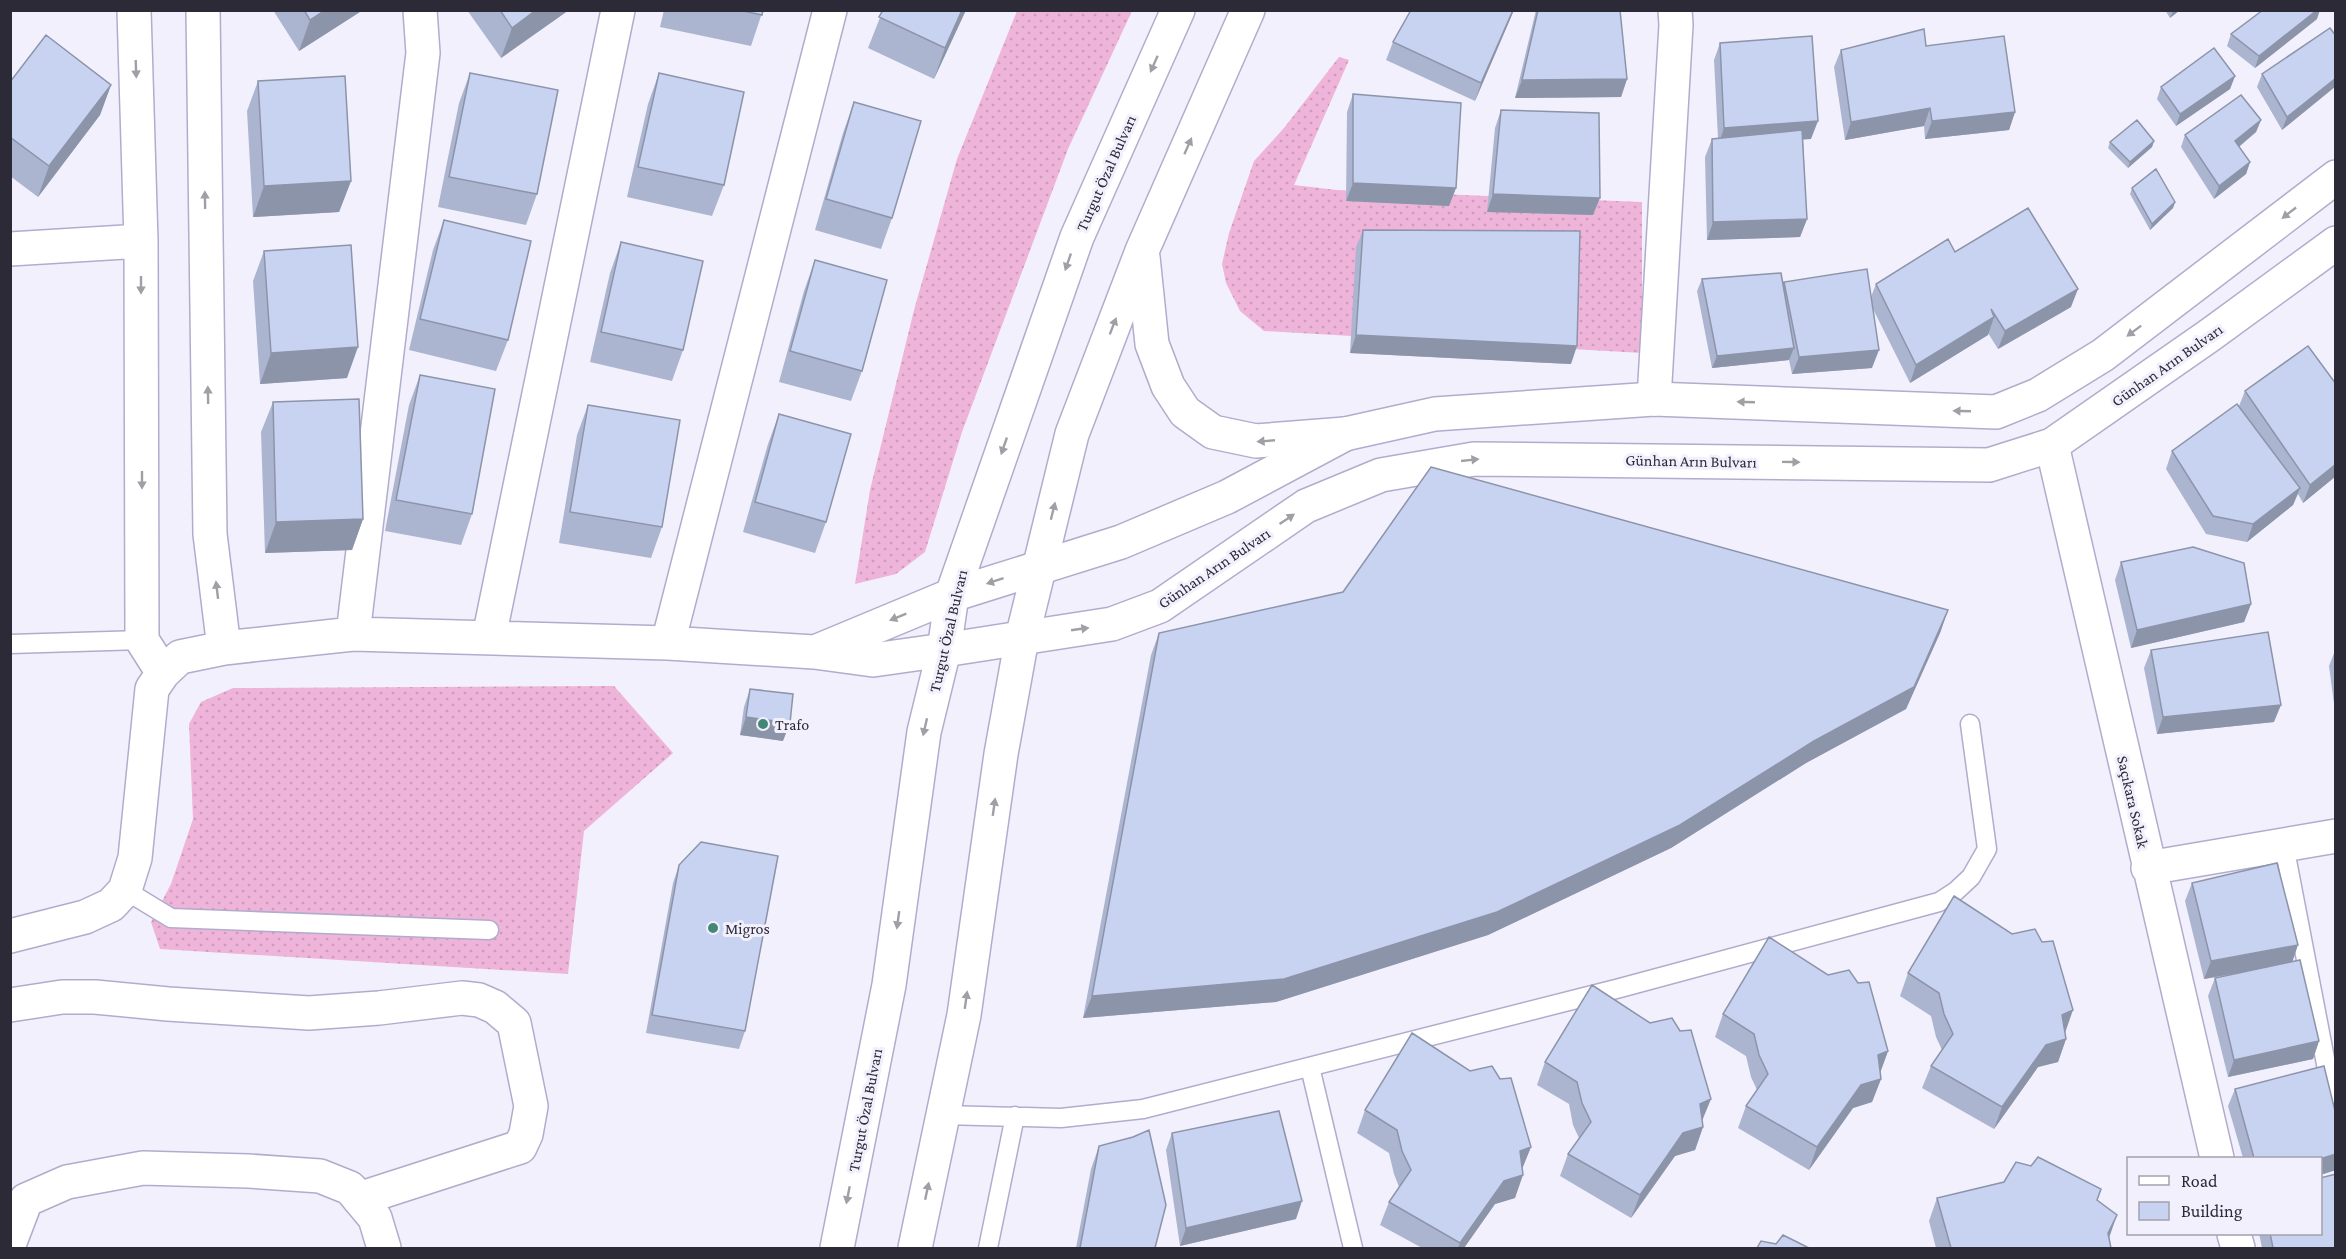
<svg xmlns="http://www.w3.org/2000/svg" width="2346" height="1259" viewBox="0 0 2346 1259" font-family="'Crimson Pro',serif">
<defs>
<pattern id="grass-dots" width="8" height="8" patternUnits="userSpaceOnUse" patternTransform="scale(1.5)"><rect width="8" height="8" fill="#efb4d9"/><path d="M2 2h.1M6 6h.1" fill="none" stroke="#cd9bbb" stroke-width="1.8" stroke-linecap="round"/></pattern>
</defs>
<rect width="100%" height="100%" fill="#f2f0fd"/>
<!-- grass -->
<path fill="url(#grass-dots)" d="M1017,11H1132L1068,149L962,432L925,552L896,574L855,584L870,490L914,310L957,159Z
M1339,57L1349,60L1294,185L1337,190L1642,202V353L1264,331L1240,311L1226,283L1222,264L1229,233L1254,161L1284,128Z
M614,686L673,753L584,831L568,974L160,949L151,922L171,884L193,819L189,724L201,702L233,688Z"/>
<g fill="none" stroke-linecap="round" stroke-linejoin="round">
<defs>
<path id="lane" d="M10,644L142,640
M2284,845L2336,1116
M125,890L171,918L489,930
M1310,1067L1353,1248
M943,1115L1061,1118L1143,1109L1620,988L1939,902L1956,891L1971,877L1987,849L1970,724
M988,1248L1015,1116"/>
<path id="street" d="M134,10L141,241L142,640L163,673
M203,10L210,534L224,648
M10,249L141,241
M1654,399L1676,25L1675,10
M2052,445L2217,1158
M353,634L423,53L420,10
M489,637L618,10
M668,643L830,10
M815,652L952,595
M2148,868L2336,836
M10,936L85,917L111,905L125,890L135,858L152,689L163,673L180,657L224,648L353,634L668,643L814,652L873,660L944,650
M10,1005L62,997H95L168,1004L309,1013L379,1008L462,998L479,1000L495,1007L514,1023L531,1106L526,1134L520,1147L359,1199
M2234,1234L2238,1248
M10,1242L26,1200L67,1182L143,1168L248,1171L320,1176L350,1188L375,1218L384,1248"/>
<path id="secondary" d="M952,595L1121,542L1227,497L1345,434L1435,414L1654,399L1996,412L2038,395L2103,355L2336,177
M944,650L1112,624L1160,606L1306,506L1381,475L1474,459L1989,465L2052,445L2210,335L2336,243"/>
<path id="highway" d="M1143,257L1152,344L1168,386L1185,412L1213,432L1256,441L1345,434
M837,1248L889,985L924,732L944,650L952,595L1077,237L1178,10
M915,1248L964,1015L1001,754L1022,638L1072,434L1142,251L1248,10"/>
</defs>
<!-- lane casing -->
<use href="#lane" stroke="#b2accc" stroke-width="21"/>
<!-- street casing -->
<use href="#street" stroke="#b2accc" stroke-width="36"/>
<!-- secondary casing -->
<use href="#secondary" stroke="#b2accc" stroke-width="36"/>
<!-- highway casing -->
<use href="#highway" stroke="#b2accc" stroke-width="36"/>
<!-- lane -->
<use href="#lane" stroke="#fff" stroke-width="18"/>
<!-- street -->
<use href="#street" stroke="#fff" stroke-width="33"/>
<!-- secondary -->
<use href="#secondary" stroke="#fff" stroke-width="33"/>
<!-- highway -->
<use href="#highway" stroke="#fff" stroke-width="33"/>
</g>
<!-- wall -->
<path fill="#acb5d0" d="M273,10H363L299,51Z
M467,10H569L501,58Z
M664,10H763L751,46L660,27Z
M883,10H966L934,79L868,48Z
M1514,10L1475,101L1386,60L1393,42Z
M1536,10H1620L1627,79L1621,97L1515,98Z
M2165,10H2180L2170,18Z
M2317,19L2255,68L2227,46L2231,34Z
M2336,36V86L2282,130L2257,87L2262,74Z
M1720,43L1811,139H1803L1807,219L1800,237L1707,240L1705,157L1712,139L1718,138L1714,60Z
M1926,46L2015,112L2009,130L1925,139L1924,126L1845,140L1834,67L1841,50Z
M470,73L537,194L526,225L438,207L459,103Z
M659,73L724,185L712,216L627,197L648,104Z
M2235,76L2230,89L2176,126L2157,99L2161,87Z
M258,81L351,181L339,212L253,217L247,111Z
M10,82L111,85L100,115L38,197L10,176Z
M1353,94L1456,188L1449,206L1346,201L1347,112Z
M854,102L892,218L881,249L815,230L843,133Z
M1501,110L1593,215L1487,212L1495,128Z
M2261,120L2256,132L2239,147L2250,162L2246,174L2214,199L2181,147L2185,135Z
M2154,141L2152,147L2128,168L2108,148L2110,142Z
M2132,188L2175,202L2173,208L2150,230L2130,194Z
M444,220L508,340L496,371L409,350L433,250Z
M1363,230L1571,364L1350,353L1356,247Z
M621,242L683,350L672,381L590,362L610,273Z
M264,251L347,378L260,384L253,281Z
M1955,252L2071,307L1998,349L1988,333V335L1910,383L1873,309L1872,368L1792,374L1789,360L1712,368L1697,291L1702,279L1783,285L1784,282L1871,297L1876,284Z
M815,260L862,371L851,401L779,382L804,291Z
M420,375L472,514L461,545L385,531L409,405Z
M2336,384V476L2303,503L2298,494L2293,505L2247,542L2206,534L2166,469L2172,451L2239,406L2245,391Z
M273,402L363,519L352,550L265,553L261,432Z
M588,405L662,527L651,558L559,543L577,435Z
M779,414L826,522L815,553L743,532L768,444Z
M2121,562L2251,604L2244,622L2131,648L2115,580Z
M1948,610L1940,633L1906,709L1806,763L1671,848L1488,935L1276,1002L1083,1018L1151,655L1159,633Z
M2336,648V719L2329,666Z
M2151,650L2274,722L2157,734L2144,668Z
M750,689L783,741L740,735L744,707Z
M679,865L745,1031L739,1049L646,1033L673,883Z
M2192,883L2292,961L2319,1041L2313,1059L2228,1077L2208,996L2215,978L2249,971L2204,979L2185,901Z
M1908,973L2065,1033L2066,1039L2058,1062L2038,1067L1994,1129L1922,1088L1931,1066L1942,1050L1936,1037L1931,1016L1900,996Z
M1723,1014L1888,1051L1880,1073L1881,1079L1872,1102L1853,1108L1809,1170L1738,1128L1746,1106L1757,1090L1751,1077L1746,1056L1715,1037Z
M1545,1062L1702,1121L1703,1127L1695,1150L1675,1156L1631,1218L1560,1176L1568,1154L1579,1138L1573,1125L1569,1104L1537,1085Z
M2235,1089L2336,1115V1170L2320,1175V1158H2243L2228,1106Z
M1365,1110L1531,1147L1522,1169L1515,1198L1495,1204L1464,1248H1422L1380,1225L1389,1202L1399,1187L1394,1174L1389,1153L1357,1133Z
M1172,1133L1296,1219L1180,1246L1166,1150Z
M1099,1146L1155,1248H1076L1091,1169Z
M1937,1198L2097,1200L2109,1238L2111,1248H1936L1929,1221Z
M2259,1233H2320L2336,1248H2262Z"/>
<!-- shaded-wall -->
<path fill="#8c94a9" d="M325,10H363L299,51L310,20Z
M536,10H569L501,58L512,28Z
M962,10H966L934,79L945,48Z
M1513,10H1514L1475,101L1481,83Z
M2174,10H2180L2170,18L2173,11Z
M2317,10H2320L2317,19L2255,68L2259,56Z
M2235,76L2230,89L2176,126L2180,114Z
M2336,78V86L2282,130L2287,117Z
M1627,79L1621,97L1515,98L1522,80Z
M111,85L100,115L38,197L49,166Z
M1930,108L1924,126L1845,140L1851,122Z
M2015,112L2009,130L1925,139L1932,121Z
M2261,120L2256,132L2230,154L2235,141Z
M1818,121L1811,139L1718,146L1724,128Z
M2154,141L2152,147L2128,168L2130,162Z
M2250,162L2246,174L2214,199L2219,186Z
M351,181L339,212L253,217L264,186Z
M1353,183L1456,188L1449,206L1346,201Z
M1493,194L1600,198L1593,215L1487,212Z
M2175,202L2173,208L2150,230L2152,224Z
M1807,219L1800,237L1707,240L1713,222Z
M2078,289L2071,307L1998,349L2005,331Z
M1994,317L1988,335L1910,383L1916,365Z
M1356,335L1577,346L1571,364L1350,353Z
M358,347L347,378L260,384L271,353Z
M1794,348L1789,360L1712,368L1717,356Z
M1879,350L1872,368L1792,374L1799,357Z
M2336,464V476L2303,503L2310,485Z
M2300,488L2293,505L2247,542L2253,524Z
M363,519L352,550L265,553L276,522Z
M2251,604L2244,622L2131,648L2137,630Z
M1948,610L1940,633L1906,709L1806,763L1671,848L1488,935L1276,1002L1083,1018L1092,996Z
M2281,705L2274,722L2157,734L2163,717Z
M746,717L790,723L783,741L740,735Z
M2298,945L2292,963L2204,979L2211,961Z
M2073,1010L2065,1033L2062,1015Z
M2066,1039L2058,1062L2038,1067L1994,1129L2002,1107L2046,1045Z
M2319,1041L2313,1059L2228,1077L2234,1060Z
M1888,1051L1880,1073L1878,1055Z
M1881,1079L1872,1102L1853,1108L1809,1170L1817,1147L1861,1085Z
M1711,1099L1702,1121L1700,1104Z
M1703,1127L1695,1150L1675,1156L1631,1218L1640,1195L1683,1133Z
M1531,1147L1522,1169L1520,1151Z
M2336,1154V1170L2320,1175V1159Z
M1523,1175L1515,1198L1495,1204L1464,1248H1458L1460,1243L1504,1181Z
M1302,1201L1296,1219L1180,1246L1186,1228Z
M2117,1215L2109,1238L2108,1233Z"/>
<!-- building -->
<path fill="#c8d3f2" stroke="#8c94a9" stroke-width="1.5" d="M304,10H325L310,20Z
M500,10H536L512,28Z
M739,10H763L762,15Z
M883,10H962L945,48L879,17Z
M1411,10H1513L1481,83L1393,42Z
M1538,10H1620L1627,79L1522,80Z
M2263,10H2317L2259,56L2231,34Z
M2330,28L2336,36V78L2287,117L2262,74Z
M1924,29L1926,46L2004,36L2015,112L1932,121L1930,108L1851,122L1841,50Z
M46,35L111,85L49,166L10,137V82Z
M1812,36L1818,121L1724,128L1720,43Z
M2214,48L2235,76L2180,114L2161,87Z
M470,73L558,90L537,194L449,177Z
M659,73L744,92L724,185L638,167Z
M345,76L351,181L264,186L258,81Z
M1353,94L1461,103L1456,188L1353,183Z
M2241,95L2261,120L2235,141L2250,162L2219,186L2185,135Z
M854,102L921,121L892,218L826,199Z
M1501,110L1599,113L1600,198L1493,194Z
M2137,120L2154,141L2130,162L2110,142Z
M1802,130L1807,219L1713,222L1712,139Z
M2156,169L2175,202L2152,224L2132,188Z
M2028,208L2078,289L2005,331L1991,309L1994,317L1916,365L1876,284L1948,239L1955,252Z
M444,220L531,241L508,340L420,319Z
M1363,230L1580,231L1577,346L1356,335Z
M621,242L703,261L683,350L601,332Z
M351,245L358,347L271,353L264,251Z
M815,260L887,280L862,371L790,351Z
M1867,269L1879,350L1799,357L1784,282Z
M1781,273L1794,348L1717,356L1702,279Z
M2308,346L2336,384V464L2310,485L2245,391Z
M420,375L495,389L472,514L396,500Z
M359,399L363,519L276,522L273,402Z
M2237,404L2300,488L2253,524L2213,516L2172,451Z
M588,405L680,420L662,527L570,512Z
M779,414L851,434L826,522L755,502Z
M1431,467L1948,610L1914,687L1814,741L1680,825L1497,912L1284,979L1092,996L1159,633L1343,592Z
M2193,547L2244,563L2251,604L2137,630L2121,562Z
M2268,632L2281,705L2163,717L2151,650Z
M750,689L793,694L790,723L746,717Z
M701,842L778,856L745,1031L652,1015L679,865Z
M2277,863L2298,945L2211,961L2192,883Z
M1954,896L2012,934L2035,929L2042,942L2053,941L2073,1010L2062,1015L2066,1039L2046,1045L2002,1107L1931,1066L1953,1034L1944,1014L1939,993L1908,973Z
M1769,937L1828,975L1849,970L1858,983L1869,982L1888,1051L1878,1055L1881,1079L1861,1085L1817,1147L1746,1106L1768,1074L1759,1055L1754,1034L1723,1014Z
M2300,960L2319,1041L2234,1060L2215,978Z
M1592,985L1650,1023L1672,1018L1680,1031L1691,1030L1711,1099L1700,1104L1703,1127L1683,1133L1640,1195L1568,1154L1591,1122L1582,1103L1577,1082L1545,1062Z
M1412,1033L1470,1071L1492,1066L1500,1079L1511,1078L1531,1147L1520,1151L1523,1175L1504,1181L1460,1243L1389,1202L1411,1170L1402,1151L1397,1130L1365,1110Z
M2324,1066L2336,1115V1154L2320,1159L2254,1158L2235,1089Z
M1279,1111L1302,1201L1186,1228L1172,1133Z
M1149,1130L1166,1205L1155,1248H1080L1099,1146L1133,1137Z
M2038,1157L2101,1189L2097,1200L2117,1215L2108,1233L2111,1248H1951L1937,1198L2004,1182L2016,1162L2031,1166Z
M2336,1174V1248H2273L2270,1233H2320V1178Z
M1783,1235L1809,1248H1757L1761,1241L1776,1244Z"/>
<!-- one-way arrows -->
<defs><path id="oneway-solid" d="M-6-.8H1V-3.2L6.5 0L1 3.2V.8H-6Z" transform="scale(1.5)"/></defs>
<g fill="#a09fa5">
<use href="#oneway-solid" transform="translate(1154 64) rotate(114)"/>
<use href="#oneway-solid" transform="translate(136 69) rotate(88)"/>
<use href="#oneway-solid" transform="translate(1188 146) rotate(-66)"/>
<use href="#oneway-solid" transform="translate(205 200) rotate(-91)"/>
<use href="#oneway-solid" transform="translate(2289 213) rotate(142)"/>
<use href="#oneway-solid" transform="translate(1068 262) rotate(109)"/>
<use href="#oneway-solid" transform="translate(141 285) rotate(90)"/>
<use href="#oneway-solid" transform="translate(1113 326) rotate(-69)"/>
<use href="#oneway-solid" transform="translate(2134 331) rotate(143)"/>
<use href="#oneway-solid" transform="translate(208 395) rotate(-91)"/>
<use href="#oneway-solid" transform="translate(1746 402) rotate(-178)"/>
<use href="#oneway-solid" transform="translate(1962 411) rotate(-178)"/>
<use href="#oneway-solid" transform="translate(1266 441) rotate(175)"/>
<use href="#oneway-solid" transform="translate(1004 446) rotate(109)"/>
<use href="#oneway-solid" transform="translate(1470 460) rotate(-6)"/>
<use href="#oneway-solid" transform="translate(1791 462) rotate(1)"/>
<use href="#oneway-solid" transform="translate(142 480) rotate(90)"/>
<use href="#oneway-solid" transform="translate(1053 511) rotate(-76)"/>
<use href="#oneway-solid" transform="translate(1287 519) rotate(-34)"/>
<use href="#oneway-solid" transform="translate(995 581) rotate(162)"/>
<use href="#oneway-solid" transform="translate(217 590) rotate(-97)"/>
<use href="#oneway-solid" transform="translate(898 617) rotate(158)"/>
<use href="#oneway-solid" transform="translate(1080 629) rotate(-8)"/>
<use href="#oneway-solid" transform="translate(925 727) rotate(103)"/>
<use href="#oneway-solid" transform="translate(994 807) rotate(-82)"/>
<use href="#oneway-solid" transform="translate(898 920) rotate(98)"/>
<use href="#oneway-solid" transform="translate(966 1000) rotate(-82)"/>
<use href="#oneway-solid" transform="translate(927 1191) rotate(-78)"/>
<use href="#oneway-solid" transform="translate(848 1195) rotate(101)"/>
</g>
<!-- markers -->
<g fill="#458777" stroke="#f2f0fd" stroke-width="2">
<circle cx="763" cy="724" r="6"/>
<circle cx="713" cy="928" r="6"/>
</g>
<g text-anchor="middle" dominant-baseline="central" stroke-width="6" stroke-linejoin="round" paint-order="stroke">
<!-- street labels -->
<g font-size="16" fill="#2c2a36" stroke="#f2f0fd">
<text transform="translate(1106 173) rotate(-66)">Turgut Özal Bulvarı</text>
<text transform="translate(2167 365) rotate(-35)">Günhan Arın Bulvarı</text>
<text transform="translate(1691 461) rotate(1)">Günhan Arın Bulvarı</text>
<text transform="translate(1214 568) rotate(-34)">Günhan Arın Bulvarı</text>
<text transform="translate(948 631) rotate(-77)">Turgut Özal Bulvarı</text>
<text transform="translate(2133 802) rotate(77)">Saçıkara Sokak</text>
<text transform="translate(865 1110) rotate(-79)">Turgut Özal Bulvarı</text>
</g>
<!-- poi labels -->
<g font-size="16" fill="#2c2a36" stroke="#f2f0fd" text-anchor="start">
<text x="775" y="724">Trafo</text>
<text x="725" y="928">Migros</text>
</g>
</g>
<!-- border -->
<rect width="2346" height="1259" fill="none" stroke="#2c2a36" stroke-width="24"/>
<!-- legend -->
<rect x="2127" y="1157" width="195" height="78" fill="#f2f0fd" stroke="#a3a1ad" stroke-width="1.5"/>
<rect x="2139" y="1176" width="30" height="9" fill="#ffffff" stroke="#a3a1ad" stroke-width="1.5"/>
<text x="2181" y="1187" font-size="18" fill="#2c2a36">Road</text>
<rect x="2139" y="1202" width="30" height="18" fill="#c8d3f2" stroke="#a3a1ad" stroke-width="1.5"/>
<text x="2181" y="1217" font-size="18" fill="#2c2a36">Building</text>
</svg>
